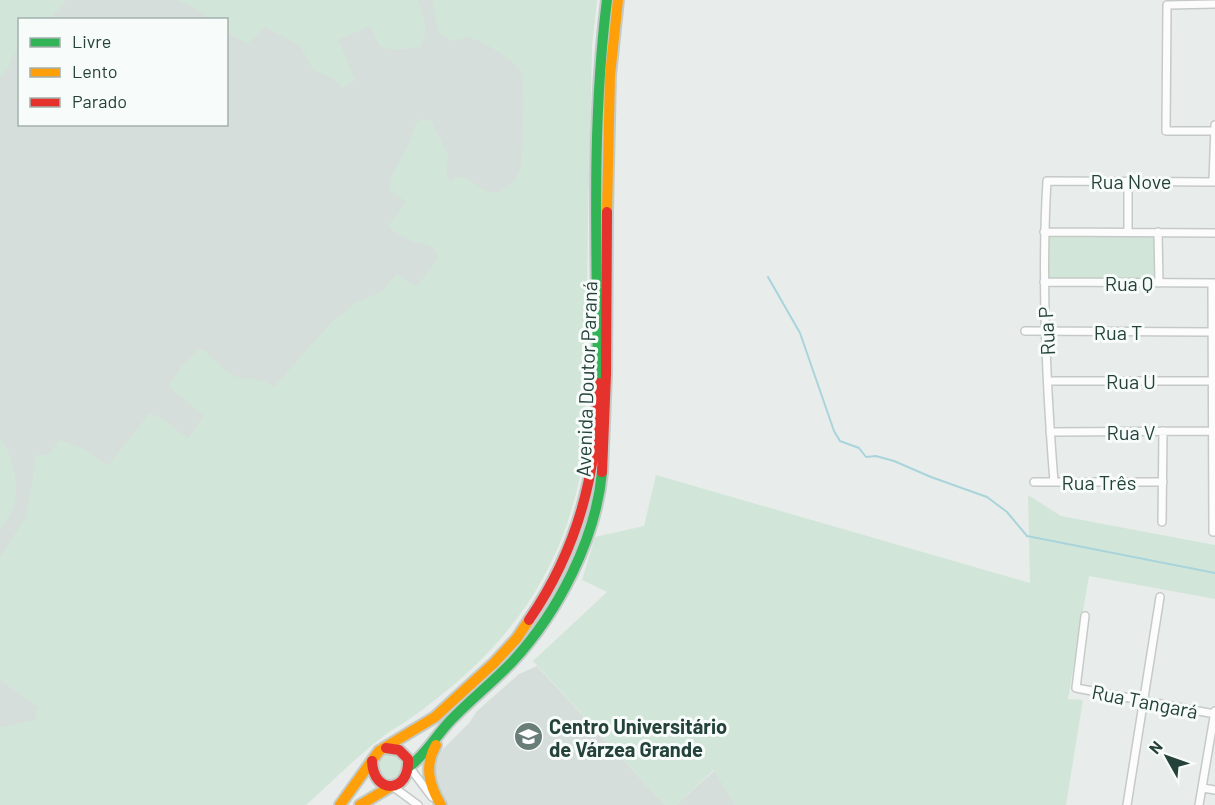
<svg xmlns="http://www.w3.org/2000/svg" width="1215" height="805" viewBox="0 0 1215 805" font-family="Barlow,sans-serif">
<rect width="100%" height="100%" fill="#e8edeb"/>
<!-- built -->
<path fill="#d6dedb" fill-rule="evenodd" d="M0,0H597L592,44L589,187L60,699L0,774ZM20,20H226V124H20Z
M537,666L665,805H447L439,797L434,772L440,752L469,723L477,711L519,674Z
M715,770L735,805H676Z"/>
<!-- green -->
<path fill="#d1e6d8" d="M0,0H66L50,19L20,20L19,49L10,60L9,67L0,77Z
M177,0H418C423,16 430,32 420,47L393,50L380,46L371,26L338,39L355,80L343,88L333,78L314,70L300,45L265,27L247,44L227,32L226,20L210,19L196,8Z
M432,0H597L592,44L590,91L585,435C583,450 583,466 579,481C556,587 496,659 408,720C400,726 392,729 385,735C357,756 332,782 306,805H0V727C13,726 24,721 35,720L38,707L0,680V557L26,517L34,472L35,456L49,454L60,440L86,450L108,466L149,414L160,417L188,439L204,416L169,386L181,367L198,350H204C211,357 229,375 237,377C251,380 262,378 274,387L332,322L356,303L383,291L397,274L416,287L438,259C434,240 423,246 409,240C402,236 395,232 388,227L406,202L389,189L393,173L408,146L417,122L422,119L431,121L448,155L446,177L451,182L456,177C459,177 463,177 465,178C475,182 486,196 498,192C508,190 517,179 520,170C523,163 525,83 522,74C519,63 482,40 471,38C464,37 459,40 453,41L439,33Z
M1046,236H1157L1156,280H1045Z
M0,438C7,446 9,455 12,465C19,491 18,508 0,529Z
M656,475L1030,583L1028,495L1061,516L1215,545V599L1089,576L1068,699L1083,700L1066,805H735L714,770L676,805H665L533,661L607,592L582,580L595,537L644,526Z
M376 767a14 14 0 1 1 28 0a14 14 0 1 1-28 0Z"/>
<g fill="none" stroke-linecap="round" stroke-linejoin="round">
<!-- stream -->
<path stroke="#a9d4db" stroke-width="2" d="M768,277L800,333L834,431L840,441L859,448L866,457L876,456L894,461L931,477L987,497L1007,512L1027,536L1215,573"/>
<defs>
<path id="street" d="M1215,131H1166L1167,5L1215,4
M1128,181V232
M1213,182L1215,125
M1044,232L1215,233
M1158,232L1159,283
M1044,282L1215,283
M1212,283L1213,532H1215
M1025,331L1212,332
M1049,381H1213
M1050,432L1215,431
M1034,482H1163
M1054,482C1046,382 1041,281 1047,181L1215,182
M1162,522L1163,431
M1085,616L1076,688L1215,714
M410,768L432,797
M392,786L418,805
M1203,788L1215,790
M1127,805L1160,597
M1199,805L1215,711"/>
<path id="fast" d="M598,383C597,255 591,127 607,0
M410,766C426,754 436,736 450,721C470,700 493,682 513,661C558,612 596,539 602,472"/>
<path id="slow" d="M607,212L610,75L618,0
M436,745C424,766 429,785 441,805
M340,805L379,751L435,717L494,663L517,638L529,620
M360,805L390,787"/>
<path id="jam" d="M602,472L606,374L607,212
M529,620C578,549 599,469 598,383
M372,761C373,795 410,794 408,759L399,750L386,748"/>
</defs>
<!-- street casing -->
<use href="#street" stroke="#c5cac8" stroke-width="10"/>
<!-- fast casing -->
<use href="#fast" stroke="#c3cbc8" stroke-width="14"/>
<!-- slow casing -->
<use href="#slow" stroke="#c3cbc8" stroke-width="14"/>
<!-- jam casing -->
<use href="#jam" stroke="#c3cbc8" stroke-width="14"/>
<!-- street -->
<use href="#street" stroke="#fcfcfc" stroke-width="7"/>
<!-- fast -->
<use href="#fast" stroke="#30b455" stroke-width="10"/>
<!-- slow -->
<use href="#slow" stroke="#ff9f0a" stroke-width="10"/>
<!-- jam -->
<use href="#jam" stroke="#e5322d" stroke-width="10"/>
</g>
<!-- icons -->
<defs>
<symbol id="university-disc" viewBox="-11 -11 22 22"><circle r="9.5" fill="#697e78" stroke="#f7fbf9"/><path d="M0-5L7-2L0 1L-7-2ZM-4 1L0 2.5L4 1V4Q0 6-4 4Z" fill="#fff"/></symbol>
</defs>
<g fill-rule="evenodd">
<use href="#university-disc" x="512" y="720" width="33" height="33"/>
</g>
<g text-anchor="middle" dominant-baseline="central" stroke-width="6" stroke-linejoin="round" paint-order="stroke">
<!-- street labels -->
<g font-size="20" fill="#24423a" stroke="#f7fbf9">
<text x="1131" y="181">Rua Nove</text>
<text x="1129" y="283">Rua Q</text>
<text transform="translate(1046 331) rotate(-93)">Rua P</text>
<text x="1118" y="332">Rua T</text>
<text transform="translate(586 379) rotate(-88)">Avenida Doutor Paraná</text>
<text x="1131" y="381">Rua U</text>
<text x="1131" y="432">Rua V</text>
<text x="1099" y="482">Rua Três</text>
<text transform="translate(1145 701) rotate(11)">Rua Tangará</text>
</g>
<!-- poi labels -->
<g font-size="20" font-weight="bold" fill="#24423a" stroke="#f7fbf9" text-anchor="start">
<text x="549" y="726">Centro Universitário<tspan x="549" dy="23">de Várzea Grande</tspan></text>
</g>
</g>
<!-- legend -->
<rect x="18" y="18" width="210" height="108" fill="#f7fbf9" stroke="#a3b1ad" stroke-width="1.5"/>
<rect x="30" y="38" width="30" height="9" fill="#30b455" stroke="#a3b1ad" stroke-width="1.5"/>
<text x="72" y="48" font-size="18" fill="#24423a">Livre</text>
<rect x="30" y="68" width="30" height="9" fill="#ff9f0a" stroke="#a3b1ad" stroke-width="1.5"/>
<text x="72" y="78" font-size="18" fill="#24423a">Lento</text>
<rect x="30" y="98" width="30" height="9" fill="#e5322d" stroke="#a3b1ad" stroke-width="1.5"/>
<text x="72" y="108" font-size="18" fill="#24423a">Parado</text>
<!-- north arrow -->
<g transform="translate(1167 757) rotate(310)" stroke="#f7fbf9" stroke-width="4.5" paint-order="stroke">
<path d="M0-4.5L10 22L0 15L-10 22Z" fill="#24423a"/>
<text y="-9" font-size="16" font-weight="bold" text-anchor="middle" fill="#24423a">N</text>
</g>
</svg>
